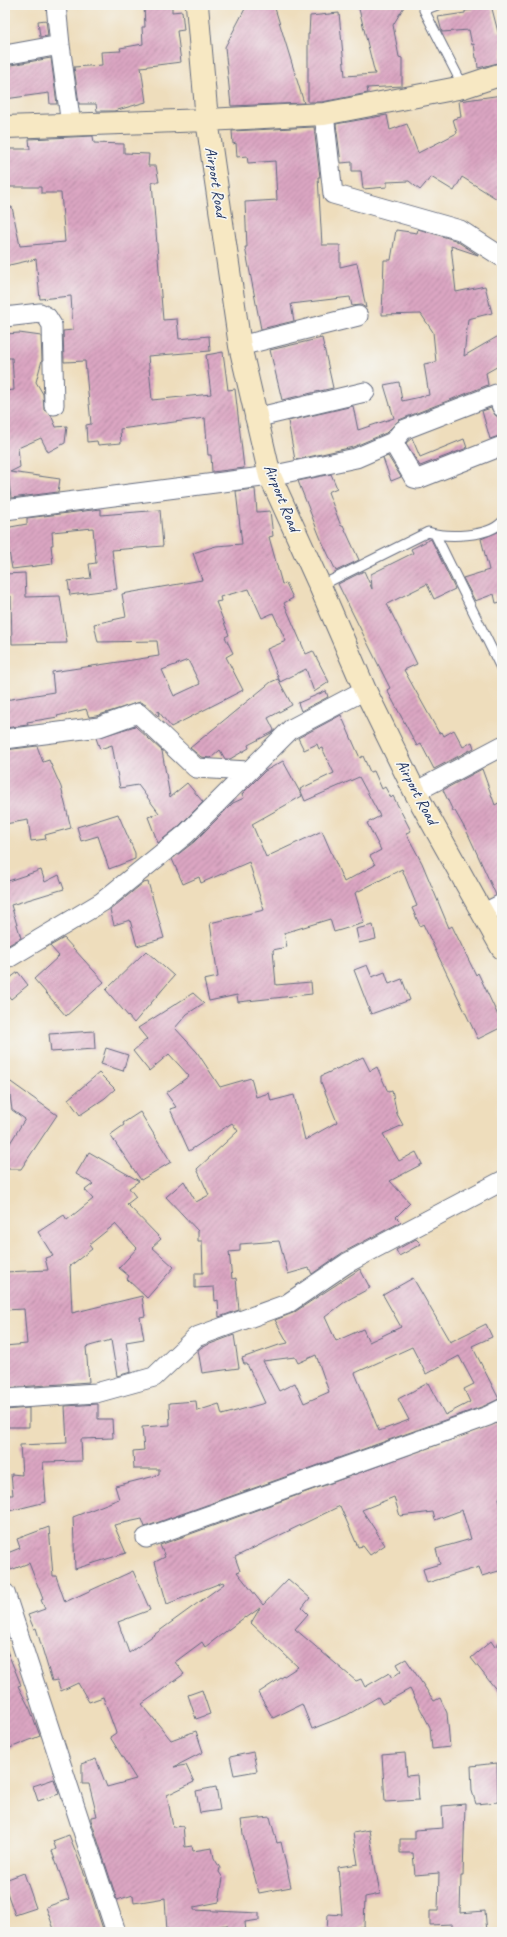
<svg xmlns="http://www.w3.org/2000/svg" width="507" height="1937" viewBox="0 0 507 1937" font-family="Caveat,sans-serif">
<defs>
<pattern id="building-hatch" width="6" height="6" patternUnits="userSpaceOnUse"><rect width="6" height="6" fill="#dba6c2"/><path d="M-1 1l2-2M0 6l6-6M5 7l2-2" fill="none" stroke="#b188a1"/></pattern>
</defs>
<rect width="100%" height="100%" fill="#f6f6f2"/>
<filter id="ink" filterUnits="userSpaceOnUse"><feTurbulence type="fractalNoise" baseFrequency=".025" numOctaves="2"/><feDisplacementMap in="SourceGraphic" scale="8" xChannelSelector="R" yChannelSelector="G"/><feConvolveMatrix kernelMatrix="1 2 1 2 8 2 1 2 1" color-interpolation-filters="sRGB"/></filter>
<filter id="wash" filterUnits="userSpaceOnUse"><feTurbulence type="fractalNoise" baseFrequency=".012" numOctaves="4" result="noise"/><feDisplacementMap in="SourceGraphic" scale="16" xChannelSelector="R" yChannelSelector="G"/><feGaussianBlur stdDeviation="0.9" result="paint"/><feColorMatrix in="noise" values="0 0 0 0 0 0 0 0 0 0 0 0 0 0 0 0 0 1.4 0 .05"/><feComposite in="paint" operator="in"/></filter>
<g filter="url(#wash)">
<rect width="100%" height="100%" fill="#eeddbc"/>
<g id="blocks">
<!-- building -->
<path fill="url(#building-hatch)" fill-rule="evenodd" d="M144,5H172V12L182,11L184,30L177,31L181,62L141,67L146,102L114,111H97L96,104H79L74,67L102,65L101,52L121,51L120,48L143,44L142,27H145Z
M247,5H274L304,103L231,106L225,47Z
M358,5H405L393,25L399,57L402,58V86L367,88L368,93L322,102H308V34H309L310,16L339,13L345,76L375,74Z
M470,5H491L498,32L502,31V62L478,68L477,58H476L474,44L472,45L469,30L442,32L438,17L465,13V11L472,10Z
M46,20L48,36L40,37L38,21Z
M51,58L57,104H50L49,93L5,99V66Z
M502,95V202L462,177L454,191L431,177L420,190L409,181L387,182V187L363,189L361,171H352V162L341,163L336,124L387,115L390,130L407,124L418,153L457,133L453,119L461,117L459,101Z
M314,127L320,177H318L322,245H340V267L357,263L366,308L361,305L352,306L350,297L291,304L294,321L261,329L245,247H247L245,202L277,200L275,161L248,163L247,156L237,157L236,143L233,144L232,131Z
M93,136L94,143L124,144V153L149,154L148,166H156L159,182H152L163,320L177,319L179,339L209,336L210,351L148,356L152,400L211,394L206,355L223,352L228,390L235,389L244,468L212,472L211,455H208L205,418L120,429L121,443L98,445L97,441L87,442L86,425L91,424L85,361L64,362L63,331L73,330L71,296L40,299L36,259L5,266V208L12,207L20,246L65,242L61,193H41V187H5V149H30L29,139Z
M418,229L455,240L478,255L451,246L456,292L485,286L492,313L468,319L464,356L502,334V364L486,373L488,385L399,420L386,433L353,447L295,460L288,421L353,406L358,430L394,418L384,385L399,382L402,401L429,395L424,364L436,362L433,332L421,314L382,315L384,260H391L396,230L417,233Z
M19,333L41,336L42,360L36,382L43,394L44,410L51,415L56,427L67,426L65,443L48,452L41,438L18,448L20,467L10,472L60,479L58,492L11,498L8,474L5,475V391L14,390L12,358H5V334Z
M322,338L333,388L282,400L270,350Z
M491,408L495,415L498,417L502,435L490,439L482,411Z
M412,438L420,457L464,439L467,448L420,466L406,443Z
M388,456L401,477L391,481L383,458Z
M331,474L337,488L328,492L341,526L343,525L359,560L336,571L320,537L298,481Z
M255,489L257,512L270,511L273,536L269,537L282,584L286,583L293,598L284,603L306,654L313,651L329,682L314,692L306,669L280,682L267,649L286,641L273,613L262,618L249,589L220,597L221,601L216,602L229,635L225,637L233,653L226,657L243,690L171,727L158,711L159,717L146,705L140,702L96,716L89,717L86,709L57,716L58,717L27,722L28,725L5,728V700L54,692L52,672L159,656L157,641L98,642L94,624L126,617L122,594L202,580L193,553L216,546L242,544L236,491ZM188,660L200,684L174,696L162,670Z
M101,509V515L160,510L163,546L112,550L117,589L70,595L68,581L91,578L89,564L96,563L93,528L52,532L53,545H51L53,564L12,569L5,528L27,524V518Z
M502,530V602L496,603L494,594L475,601L463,578L489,570L481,539Z
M431,539L455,589L434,599L427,584L387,604L417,664L404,670L439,733L442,732L444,736L454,730L463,747L472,742L474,748L434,769L421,744L417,746L387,690L390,688L338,584L364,571L372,589L371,574L413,553L411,549Z
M25,573L26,597L60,596L67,643L12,644L11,596H5V574Z
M278,679L292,705L268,718L274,730L273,732L248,745L249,748L230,759H225L220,750L211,758L201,757L190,748L271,682Z
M326,691L328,697L301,711L298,703Z
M341,715L360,758L363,756L370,772L374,771L382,789L385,787L391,798L393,796L411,831L406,833L422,863L449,928L452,926L476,975L478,973L502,1024V1027L478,1039L423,924L420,926L412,908L417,906L402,869L355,893L364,923L334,932L330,919L284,933L287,947L273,950L276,985L311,982L312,994L238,1002L237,995L209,1001L204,980L218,977L210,923L264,910L249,862L201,883L199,877L183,884L172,859L194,842L233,803L244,798L242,794L265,771L283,761L302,796L252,824L266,857L322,831L344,882L375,865L370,856L381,850L367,823L380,816L359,777L305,801L300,789L334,773L322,748L319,749L317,744L304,750L298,738Z
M135,726L162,751L170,797L187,783L203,802L179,826L158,843L148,817L159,813L138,785L120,788L112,745L100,749L96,738Z
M37,746L43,762L49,760L61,787L71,828L45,835L46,839L31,841L28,820L5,824V750Z
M482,769L495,805L502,801V893L496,895L468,834L455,811H453L443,790Z
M118,814L135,853V859L109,869L98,836L81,841L77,827Z
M41,870L45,882L59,875L64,889L11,905L21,938L5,947V882Z
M148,882L164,938L137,946L130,920L114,925L110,910L143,883Z
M373,925L376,939L359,943L356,929Z
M64,938L104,982L66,1016L34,979L59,956L50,946Z
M146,951L174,976L134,1023L106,990Z
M367,965L372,977L385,972L389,984L402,979L410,1000L371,1014L354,970Z
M18,972L28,985L11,999L5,992V982Z
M193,993L204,1003L187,1014L175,1028L197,1052L220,1087L251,1078L256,1097L269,1093L271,1101L294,1095L305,1140L337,1122L321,1082V1076L363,1057L370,1071L377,1067L388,1092L392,1091L397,1114L403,1125L383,1134L399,1161L416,1152L422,1164L390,1181L410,1203L396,1217L401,1222L342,1253L312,1274L309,1268L288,1274L279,1241L240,1244V1251L229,1252L232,1279L236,1278L239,1310L219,1317L218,1300L215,1301L214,1287L195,1288V1273H203L202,1241H198V1231L166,1197L184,1181L196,1202L209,1195L197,1169L238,1131L232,1123L189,1151L170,1109L176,1107L166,1093L189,1076L169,1054L149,1071L133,1051L147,1039L138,1028Z
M94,1031L95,1049L51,1052L49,1034Z
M106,1048L128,1055L123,1071L101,1064Z
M99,1073L115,1089L105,1098L80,1115L68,1099Z
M8,1080L57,1115L21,1169H5V1151L25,1119L12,1110Z
M140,1112L171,1162L141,1180L110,1135L124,1125L123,1123Z
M89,1152L139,1181L129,1188L136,1197L127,1204L161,1239L152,1247L174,1267L147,1298L127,1279L129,1276L119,1268L137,1248L115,1224L89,1245L92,1249L70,1266L72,1313L142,1296L145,1316L140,1317L144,1339L126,1342L131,1372L117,1376L111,1340L86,1347L89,1382L5,1388V1346L27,1344L24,1309L5,1310V1272L48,1270L45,1258L53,1256L38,1232L64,1215L67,1220L93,1199L85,1190L93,1184L76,1174Z
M416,1239L421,1244L399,1256L396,1250Z
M360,1269L370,1288L346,1301L325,1317L336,1341L363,1329L369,1342L401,1327L383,1295L413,1278L450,1342L486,1324L492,1337L472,1346L499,1399L484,1406L145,1527L142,1519L114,1525L126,1553L75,1569L73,1517L119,1499L115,1486L159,1475V1469H134L133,1451L144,1450L142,1427L170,1425L169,1403L196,1401L197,1411L219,1404L222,1415L265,1403L247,1364H244L242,1358L279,1345L288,1343L275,1320L293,1313ZM412,1347L426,1374L459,1356L474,1384L464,1389L470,1402L445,1415L428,1383L398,1399L409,1420L379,1431L355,1373ZM316,1355L329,1392L304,1403L295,1383L279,1391L263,1361L295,1357L298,1363Z
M234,1335L239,1368L202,1373L198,1350L202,1347Z
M98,1404V1419H112L113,1438L81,1439L82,1461L43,1462L46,1502L5,1512V1495H13L11,1474L22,1475L20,1445L67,1443L65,1406Z
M29,1408V1427H5V1410Z
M502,1421V1496L499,1498L502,1512V1570L482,1576L479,1567L427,1583L423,1569L440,1564L436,1549L471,1539L462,1510L435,1520L433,1512L400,1516L394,1497L362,1510L385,1545L370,1555L363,1546L358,1547L340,1506L235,1557L240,1571L237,1572L263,1605L288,1579L310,1598L302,1608L308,1614L295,1629L356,1681L361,1679L365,1687L389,1673L392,1678L401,1671L397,1664L406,1659L434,1701L440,1698L447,1713L450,1747L432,1749L430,1727L410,1689L382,1704L378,1697L347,1715L312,1729L302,1704L273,1718L258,1693L298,1667L251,1623L260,1608L246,1618L245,1617L205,1647L202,1642L175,1662L184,1674L142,1704L171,1740L196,1731L203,1752L174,1767L186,1765L194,1782L167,1795L173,1827L183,1826L185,1847L192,1846L193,1851L212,1848L214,1858L220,1868L219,1872L223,1878L219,1902L194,1907V1910L259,1913V1920L245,1922L246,1932H227V1925L182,1932H167L165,1898L134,1903L133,1895L117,1900L91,1820V1817L97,1816L89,1784H82V1764L96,1759L107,1787L136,1779L110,1737L116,1733L103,1697L89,1702L78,1683L61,1691L57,1680L52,1681L36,1628L34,1629L28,1615L45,1609L41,1600L43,1599L29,1563L11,1570L5,1554L20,1548L17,1539L49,1527L53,1576H56L65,1602L133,1571L150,1610L118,1622L129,1653L224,1584L223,1582L167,1604L155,1562L165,1557L160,1545Z
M502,1639V1697L471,1658L491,1641L495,1647Z
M5,1646L21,1685L18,1686L30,1709L40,1736L5,1750Z
M202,1690L210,1714L196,1719L188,1695Z
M253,1752L257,1771L234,1775L230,1757Z
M405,1753L407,1776L417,1775L419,1800L385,1802L382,1755Z
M497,1763L498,1802L476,1804L472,1791L471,1766Z
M54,1779L59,1794L38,1801L33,1786Z
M216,1787L220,1810L200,1813L196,1791Z
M465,1804L463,1876H461L460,1913L485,1911L487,1932H452V1924L430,1925V1911H438L439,1873L415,1875L413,1853H400V1839H415V1830L443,1828L442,1806Z
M270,1817L277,1843L281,1842L291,1887L259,1893L243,1834L241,1820Z
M369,1830L380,1894L365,1897L364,1927H359V1932H327L328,1914L342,1915L338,1867L358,1864L353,1833Z
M69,1835L87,1880L104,1932H55L46,1907L69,1899L52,1851L56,1849L53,1841Z
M24,1873L36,1908L15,1915L5,1887V1880Z"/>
</g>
</g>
<g filter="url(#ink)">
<use href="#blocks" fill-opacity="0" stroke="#656c7f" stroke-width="1"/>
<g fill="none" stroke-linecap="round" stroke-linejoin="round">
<defs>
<path id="lane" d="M437,5L424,10L463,86
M435,534L502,670
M320,586L428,532C447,538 488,537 502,522"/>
<path id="street" d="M56,5L60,45L71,125
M5,55L60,45
M324,114L333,194L460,230L502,257
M5,317L40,313L47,317L52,325L54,405
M240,346L358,316
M255,418L365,392
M393,442L414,478L418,479L502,446
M5,510L270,476L356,458L393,442L403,430L496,394L498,397L502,407
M5,739L99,727L138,713L196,768L248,771
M415,792L502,746
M484,913L502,904
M5,960L102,902L186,834L291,729L365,690
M5,1399L96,1393L154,1377L196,1337L287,1304L347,1263L502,1181
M146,1538L488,1416L502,1409
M5,1593L116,1932"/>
<path id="secondary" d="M197,5L207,120L240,346L270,476L320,586L365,690L415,792L502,948
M5,127L207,120L324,114L463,87L502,74"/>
</defs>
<!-- lane casing -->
<use href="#lane" stroke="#656c7f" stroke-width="11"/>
<!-- street casing -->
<use href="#street" stroke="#656c7f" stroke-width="21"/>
<!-- secondary casing -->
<use href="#secondary" stroke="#656c7f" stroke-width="24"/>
<!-- lane -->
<use href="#lane" stroke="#fff" stroke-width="9"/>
<!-- street -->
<use href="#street" stroke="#fff" stroke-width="19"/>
<!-- secondary -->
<use href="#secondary" stroke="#f7e8c3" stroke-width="22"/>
</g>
</g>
<g text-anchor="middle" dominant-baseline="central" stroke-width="3.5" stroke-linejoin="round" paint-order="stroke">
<!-- street labels -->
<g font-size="16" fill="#1b2f5e" stroke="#f6f6f2">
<text transform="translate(216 182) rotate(81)">Airport Road</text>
<text transform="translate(282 498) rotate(68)">Airport Road</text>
<text transform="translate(417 792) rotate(62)">Airport Road</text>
</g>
</g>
<!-- margin -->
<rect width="507" height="1937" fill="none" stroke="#f6f6f2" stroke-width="20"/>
</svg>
